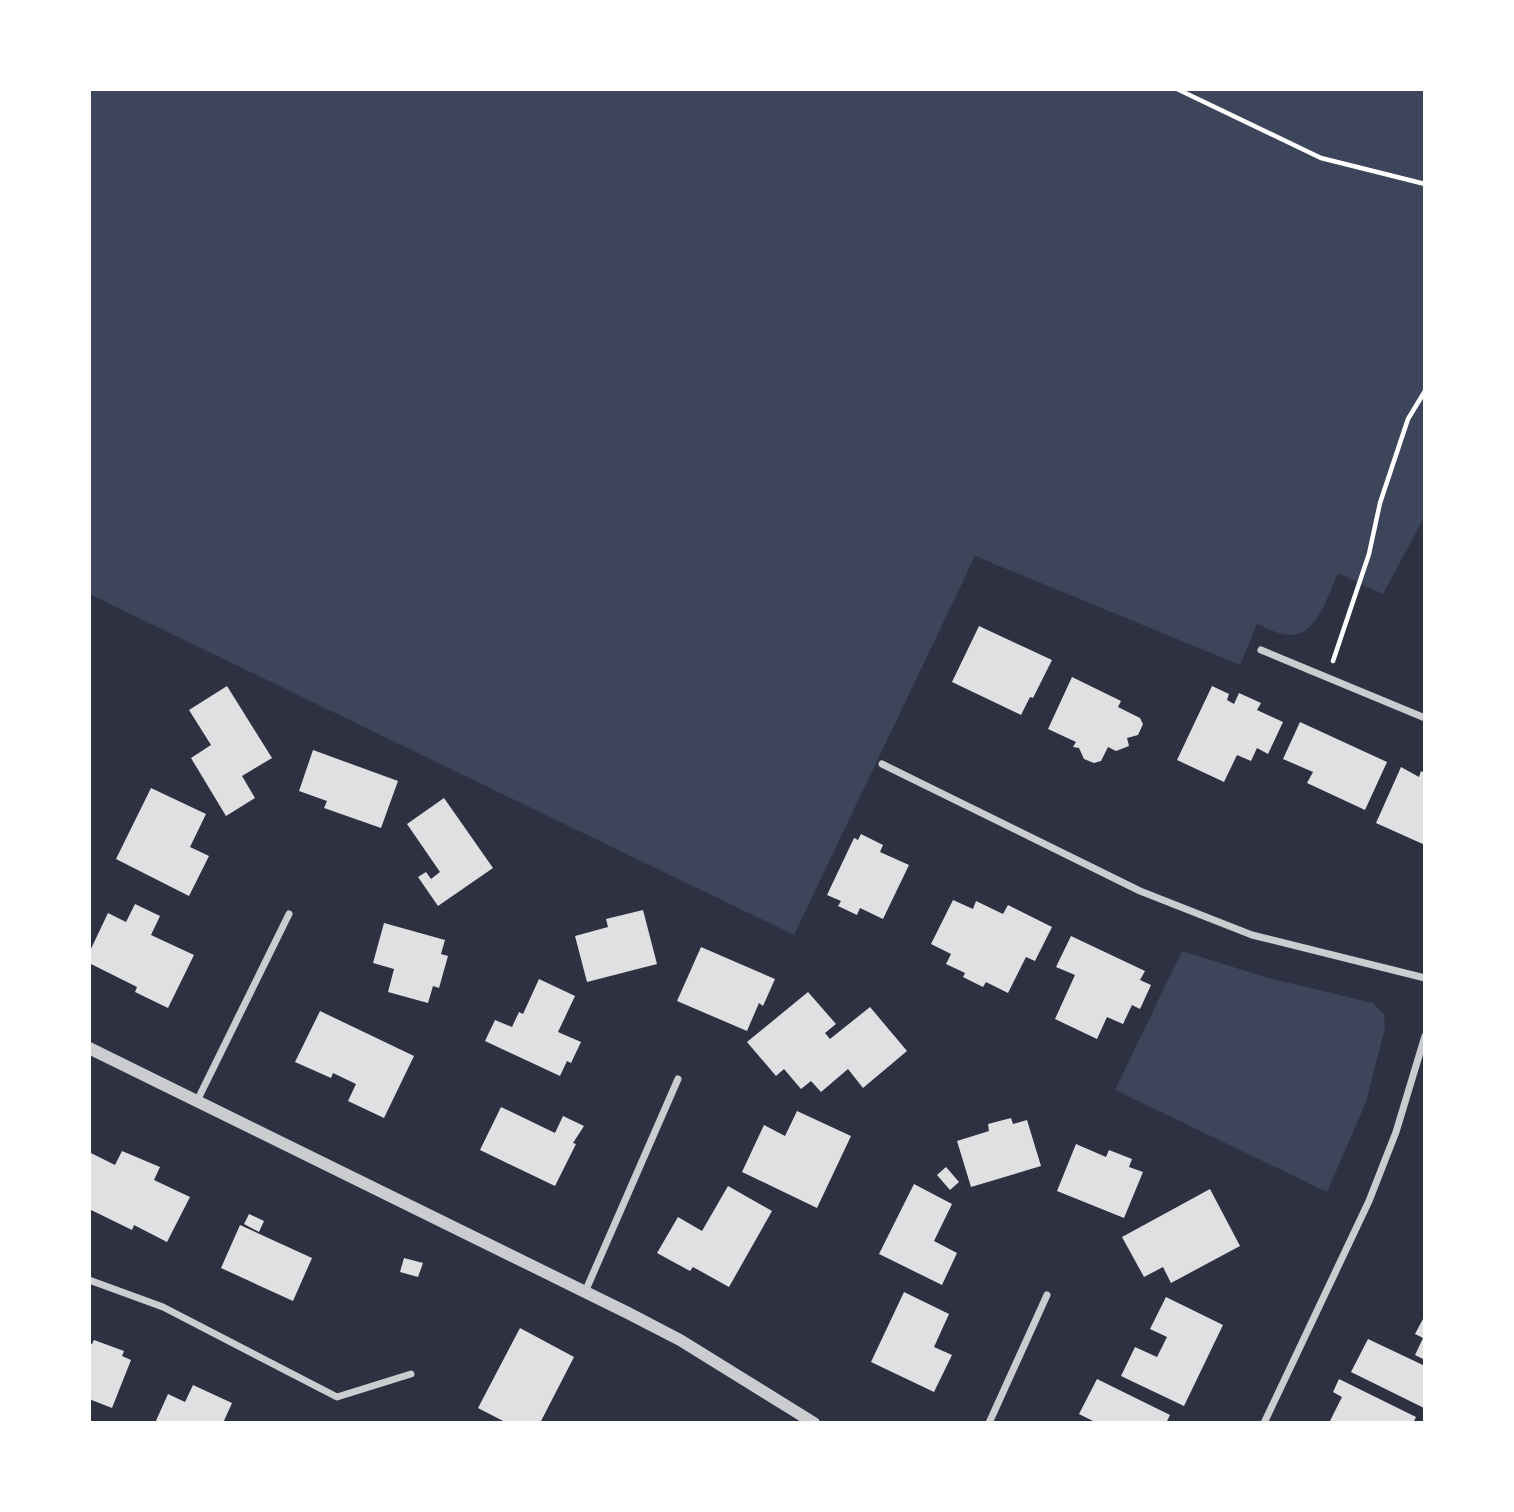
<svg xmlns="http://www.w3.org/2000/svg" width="1514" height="1512" viewBox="0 0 1514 1512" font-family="Figtree,sans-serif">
<rect width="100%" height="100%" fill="#2d3142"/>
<!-- green -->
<path fill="#3c4559" d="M89,89H1425V516L1383,594L1338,573C1328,594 1318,636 1289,635C1279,635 1267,628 1257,624L1240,665L975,556L794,935L89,594Z
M1182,951L1265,977L1373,1003L1384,1014L1385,1028L1366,1102L1327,1192L1115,1090Z"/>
<!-- building -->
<path fill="#e0e0e3" d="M979,626L1052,660L1033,698L1030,697L1021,715L952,682Z
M1072,677L1121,701L1118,707L1140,718L1143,724L1138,735L1127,738L1129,746L1116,751L1108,747L1101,761L1094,763L1084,759L1079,748L1073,747L1076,742L1048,729Z
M227,686L272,758L242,776L255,798L226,816L191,758L211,745L189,710Z
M1212,686L1229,694L1227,700L1234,704L1239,693L1261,703L1257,710L1283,722L1268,754L1257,748L1251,761L1237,755L1224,782L1177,760Z
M1300,722L1387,762L1365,810L1307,783L1313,772L1283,759Z
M313,750L398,781L381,828L324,808L327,801L299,791Z
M1401,767L1419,777L1421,771L1425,773V845L1376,823Z
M151,788L206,814L190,847L209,856L189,896L116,859Z
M444,798L493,868L438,906L418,877L426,872L431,879L440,872L407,824Z
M861,834L883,845L880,852L909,865L883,919L860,908L857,915L838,906L841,901L827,895L854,838L858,840Z
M953,900L973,909L976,901L1003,914L1008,905L1052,927L1035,961L1026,957L1008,993L986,982L983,987L963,977L965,973L946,964L951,954L931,944Z
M135,904L160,916L151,935L194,955L168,1008L135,992L137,987L89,963V953L108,913L126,922Z
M643,910L657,964L587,982L575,936L608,927L606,919Z
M384,923L445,940L441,954L448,956L439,988L433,986L428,1003L388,992L394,969L373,963Z
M1071,936L1145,971L1140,980L1151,985L1140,1009L1132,1005L1123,1024L1107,1017L1097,1039L1055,1019L1075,975L1056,967Z
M701,947L775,979L763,1006L759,1003L747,1031L677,1001Z
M539,979L575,996L558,1032L581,1042L571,1063L567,1061L560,1076L485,1041L495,1020L512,1027L519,1012L523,1014Z
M808,992L836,1024L825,1033L830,1039L870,1007L907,1051L863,1088L848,1069L821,1092L811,1081L801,1089L784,1069L776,1076L747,1042Z
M320,1011L414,1056L384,1118L348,1101L356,1084L333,1073L331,1078L295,1062Z
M501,1107L555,1133L563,1116L584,1126L573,1143L576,1144L555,1186L480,1150Z
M797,1111L851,1136L817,1208L742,1172L764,1125L785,1136Z
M1011,1118L1013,1124L1027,1120L1041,1166L971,1187L957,1141L989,1131L988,1124Z
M1076,1144L1106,1157L1109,1150L1132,1159L1129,1167L1143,1172L1124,1218L1057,1191Z
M122,1151L160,1167L154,1180L190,1197L167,1242L134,1225L132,1230L89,1209V1152L115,1165Z
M946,1167L959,1182L950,1190L937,1175Z
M914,1184L952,1204L934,1241L957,1253L942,1285L879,1254Z
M728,1186L772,1211L729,1287L693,1267L690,1271L657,1253L678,1217L702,1231Z
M1210,1189L1240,1246L1171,1283L1163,1267L1144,1277L1122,1237Z
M249,1214L264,1221L259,1232L244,1224Z
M240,1225L312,1258L293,1301L221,1268Z
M404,1258L423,1263L418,1277L400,1272Z
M904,1292L949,1314L934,1347L952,1355L934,1392L871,1362Z
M1166,1297L1223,1325L1184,1406L1121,1376L1135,1347L1157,1357L1167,1337L1150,1329Z
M1423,1319H1425V1360L1415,1355L1423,1338L1415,1334Z
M520,1328L574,1357L540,1423H507L478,1408Z
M1368,1339L1425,1366L1424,1408L1351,1372Z
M94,1340L124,1351L122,1356L131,1360L112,1408L89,1399V1343L92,1344Z
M1097,1379L1170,1415L1166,1423H1097L1079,1414Z
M1339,1379L1416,1417L1413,1423H1335L1330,1421L1342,1397L1333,1392Z
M193,1385L232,1403L223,1423H155L168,1394L185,1402Z"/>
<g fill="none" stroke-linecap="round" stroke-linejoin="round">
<!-- path -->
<path stroke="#fff" stroke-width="4.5" d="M1177,89L1321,158L1425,184
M1333,661L1369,554L1380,503L1408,419L1425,391"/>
<!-- minor -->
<path stroke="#caccd0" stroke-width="7" d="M1261,650L1425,718
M882,764L1140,891L1252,935L1425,978
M197,1101L289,914
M89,1280L163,1307L337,1397L411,1374
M585,1292L678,1079
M989,1423L1047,1295
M1264,1423L1369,1201L1396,1132L1425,1036"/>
<!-- tertiary -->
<path stroke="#caccd0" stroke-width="12" d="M89,1048L628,1313L680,1340L814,1423"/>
</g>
<!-- border -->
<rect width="1514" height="1512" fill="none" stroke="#ffffff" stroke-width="182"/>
</svg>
